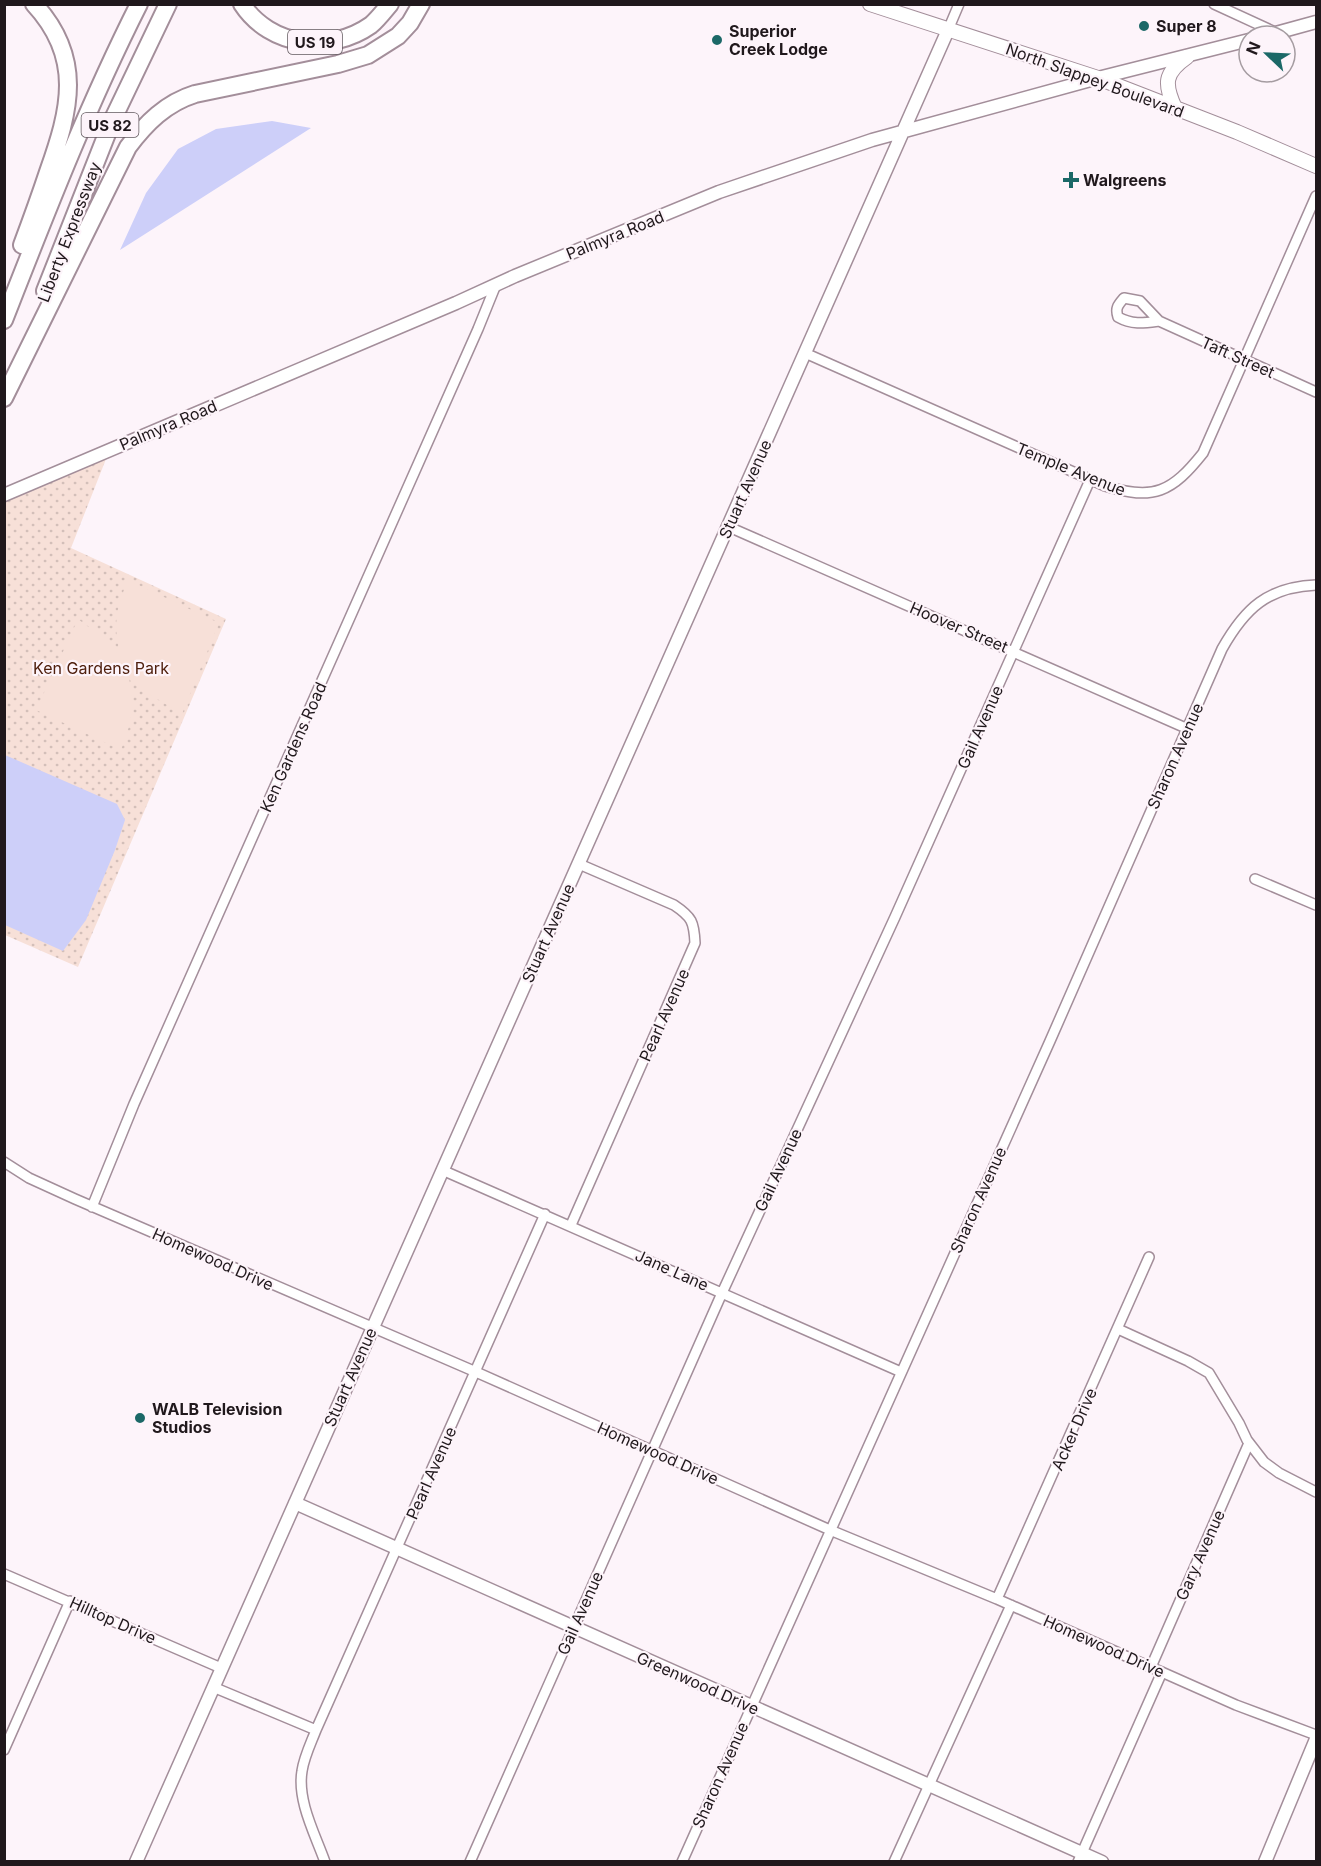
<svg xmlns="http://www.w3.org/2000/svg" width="1321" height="1866" viewBox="0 0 1321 1866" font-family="Inter,sans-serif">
<defs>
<pattern id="park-dots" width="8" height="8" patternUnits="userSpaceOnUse" patternTransform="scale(1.5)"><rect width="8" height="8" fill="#f7e0d8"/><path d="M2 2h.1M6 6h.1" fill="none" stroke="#d3bfb9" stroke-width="1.8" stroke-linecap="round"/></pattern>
</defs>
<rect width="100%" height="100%" fill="#fdf4fa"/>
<!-- park -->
<path fill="url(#park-dots)" d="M106,459L71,548L226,619L78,967L5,935L4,502Z"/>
<!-- pitch -->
<path fill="#f7e0d8" d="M128,580L219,623L182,714L139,688L129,678C135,709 132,721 121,750L36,710L78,619L110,643L121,658C113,626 115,610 128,580Z"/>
<!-- water -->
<path fill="#cdcff9" d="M272,121L311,128L120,250L146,193L178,149L216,129Z
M5,755L117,804L125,820L115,850L86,920L63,951L5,925Z"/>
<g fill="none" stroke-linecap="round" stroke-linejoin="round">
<defs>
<path id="street" d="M1214,4L1277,33
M948,30L959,4
M1159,321C1144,323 1132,325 1118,317C1115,308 1118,305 1124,298L1140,301L1159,321L1316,392
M805,353L1105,486C1154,501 1172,492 1203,453L1316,196
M729,527L1188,729
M1255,879L1316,905
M4,1162L29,1178L75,1199L476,1372L830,1530L997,1599L1236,1705L1316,1735
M442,1170L901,1372
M92,1207L134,1104L478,329L495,287
M571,1225L695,943C694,922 692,917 674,905L579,864
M1118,1329L1188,1361L1209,1373L1239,1423L1247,1440L1264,1462L1279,1473L1316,1492
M4,1574L221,1668
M997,1599L1149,1257
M1151,1667L1249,1443
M213,1687L316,1730
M4,1750L70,1601
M325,1862C315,1834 297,1801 302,1771C304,1757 311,1743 316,1730L545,1214
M470,1862L722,1293L895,917L1090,480
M682,1862L1050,1041L1222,649C1245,608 1268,587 1316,585
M894,1862L1011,1605
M1078,1862L1162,1672"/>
<path id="secondary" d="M1265,36L1316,22
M4,495L456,303L515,276L719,192L872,140L1098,78L1249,40
M295,1503L1102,1862
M136,1862L948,30
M1265,1862L1316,1739"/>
<path id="primary" d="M870,4L1098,78L1237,132L1316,166
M1175,108C1164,84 1164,73 1187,57"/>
<path id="highway" d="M242,4C270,47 330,54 371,25C378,19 384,11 390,4
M22,245C31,221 40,196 48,172C70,110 84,58 34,4
M45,291L112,121L168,4
M4,320C46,213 87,107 139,4
M4,398L128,147C146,123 166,103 195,94L338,64L368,55L398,36L410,23L421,4"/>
</defs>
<!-- street casing -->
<use href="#street" stroke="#a38e9a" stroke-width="12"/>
<!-- secondary casing -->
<use href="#secondary" stroke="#a38e9a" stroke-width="15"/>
<!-- primary casing -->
<use href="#primary" stroke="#a38e9a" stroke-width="16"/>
<!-- highway casing -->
<use href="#highway" stroke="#a38e9a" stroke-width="20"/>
<!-- street -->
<use href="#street" stroke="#fff" stroke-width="9"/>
<!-- secondary -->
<use href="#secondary" stroke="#fff" stroke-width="12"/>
<!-- primary -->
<use href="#primary" stroke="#fff" stroke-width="14"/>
<!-- highway -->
<use href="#highway" stroke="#fff" stroke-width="16"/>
</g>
<!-- markers -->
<g fill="#1b6867" stroke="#fdf4fa" stroke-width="2">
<circle cx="1144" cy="26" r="6"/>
<circle cx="717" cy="40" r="6"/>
<path d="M1068 171h6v6h6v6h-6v6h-6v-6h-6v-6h6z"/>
<circle cx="140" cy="1418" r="6"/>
</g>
<g text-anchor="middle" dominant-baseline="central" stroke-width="4.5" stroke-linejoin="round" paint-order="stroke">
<!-- shield labels -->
<g fill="#fdf4fa" stroke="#625a5f" stroke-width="1.5">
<rect x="288" y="30" width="54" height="24" rx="4.5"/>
<rect x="81.5" y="113" width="57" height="24" rx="4.5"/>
</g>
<g font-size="15" font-weight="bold" fill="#20181c">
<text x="315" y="42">US 19</text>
<text x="110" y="125">US 82</text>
</g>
<!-- poi labels -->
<g font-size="16" font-weight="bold" fill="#20181c" stroke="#fdf4fa" text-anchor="start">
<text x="1156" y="26">Super 8</text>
<text x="729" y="31">Superior<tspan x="729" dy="18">Creek Lodge</tspan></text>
<text x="1083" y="180">Walgreens</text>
<text x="152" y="1409">WALB Television<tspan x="152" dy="18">Studios</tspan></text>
</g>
<!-- street labels -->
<g font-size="16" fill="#20181c" stroke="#fdf4fa">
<text transform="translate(1095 80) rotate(20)">North Slappey Boulevard</text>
<text transform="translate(69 232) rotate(-69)">Liberty Expressway</text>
<text transform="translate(615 235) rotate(-22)">Palmyra Road</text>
<text transform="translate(1238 357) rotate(24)">Taft Street</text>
<text transform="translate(168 425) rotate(-23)">Palmyra Road</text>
<text transform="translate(1071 469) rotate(22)">Temple Avenue</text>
<text transform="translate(745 489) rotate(-66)">Stuart Avenue</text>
<text transform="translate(959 627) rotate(23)">Hoover Street</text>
<text transform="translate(980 727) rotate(-66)">Gail Avenue</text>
<text transform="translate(293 747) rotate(-66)">Ken Gardens Road</text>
<text transform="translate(1175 756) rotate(-66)">Sharon Avenue</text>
<text transform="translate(548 933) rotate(-66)">Stuart Avenue</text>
<text transform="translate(664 1015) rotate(-66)">Pearl Avenue</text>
<text transform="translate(778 1170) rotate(-65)">Gail Avenue</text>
<text transform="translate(978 1200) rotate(-66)">Sharon Avenue</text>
<text transform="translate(213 1259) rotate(24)">Homewood Drive</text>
<text transform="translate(672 1270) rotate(24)">Jane Lane</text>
<text transform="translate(350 1377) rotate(-66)">Stuart Avenue</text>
<text transform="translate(1074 1429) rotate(-66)">Acker Drive</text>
<text transform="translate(658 1453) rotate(24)">Homewood Drive</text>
<text transform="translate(431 1473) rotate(-66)">Pearl Avenue</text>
<text transform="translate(1200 1555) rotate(-66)">Gary Avenue</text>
<text transform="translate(580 1613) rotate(-66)">Gail Avenue</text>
<text transform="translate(113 1620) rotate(24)">Hilltop Drive</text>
<text transform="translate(1104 1646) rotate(24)">Homewood Drive</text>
<text transform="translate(698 1683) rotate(24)">Greenwood Drive</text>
<text transform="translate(720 1775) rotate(-66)">Sharon Avenue</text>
</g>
<!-- park labels -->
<g font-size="16" fill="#4f200e" stroke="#fdf4fa">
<text x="101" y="668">Ken Gardens Park</text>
</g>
</g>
<!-- border -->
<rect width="1321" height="1866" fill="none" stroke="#20181c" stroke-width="12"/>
<!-- north arrow -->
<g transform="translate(1267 54) rotate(293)"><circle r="28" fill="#fdf4fa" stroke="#a59ca1" stroke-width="1.5"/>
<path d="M0-4.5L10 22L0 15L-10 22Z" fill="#1b6867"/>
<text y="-9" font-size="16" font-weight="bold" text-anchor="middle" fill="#20181c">N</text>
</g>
</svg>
